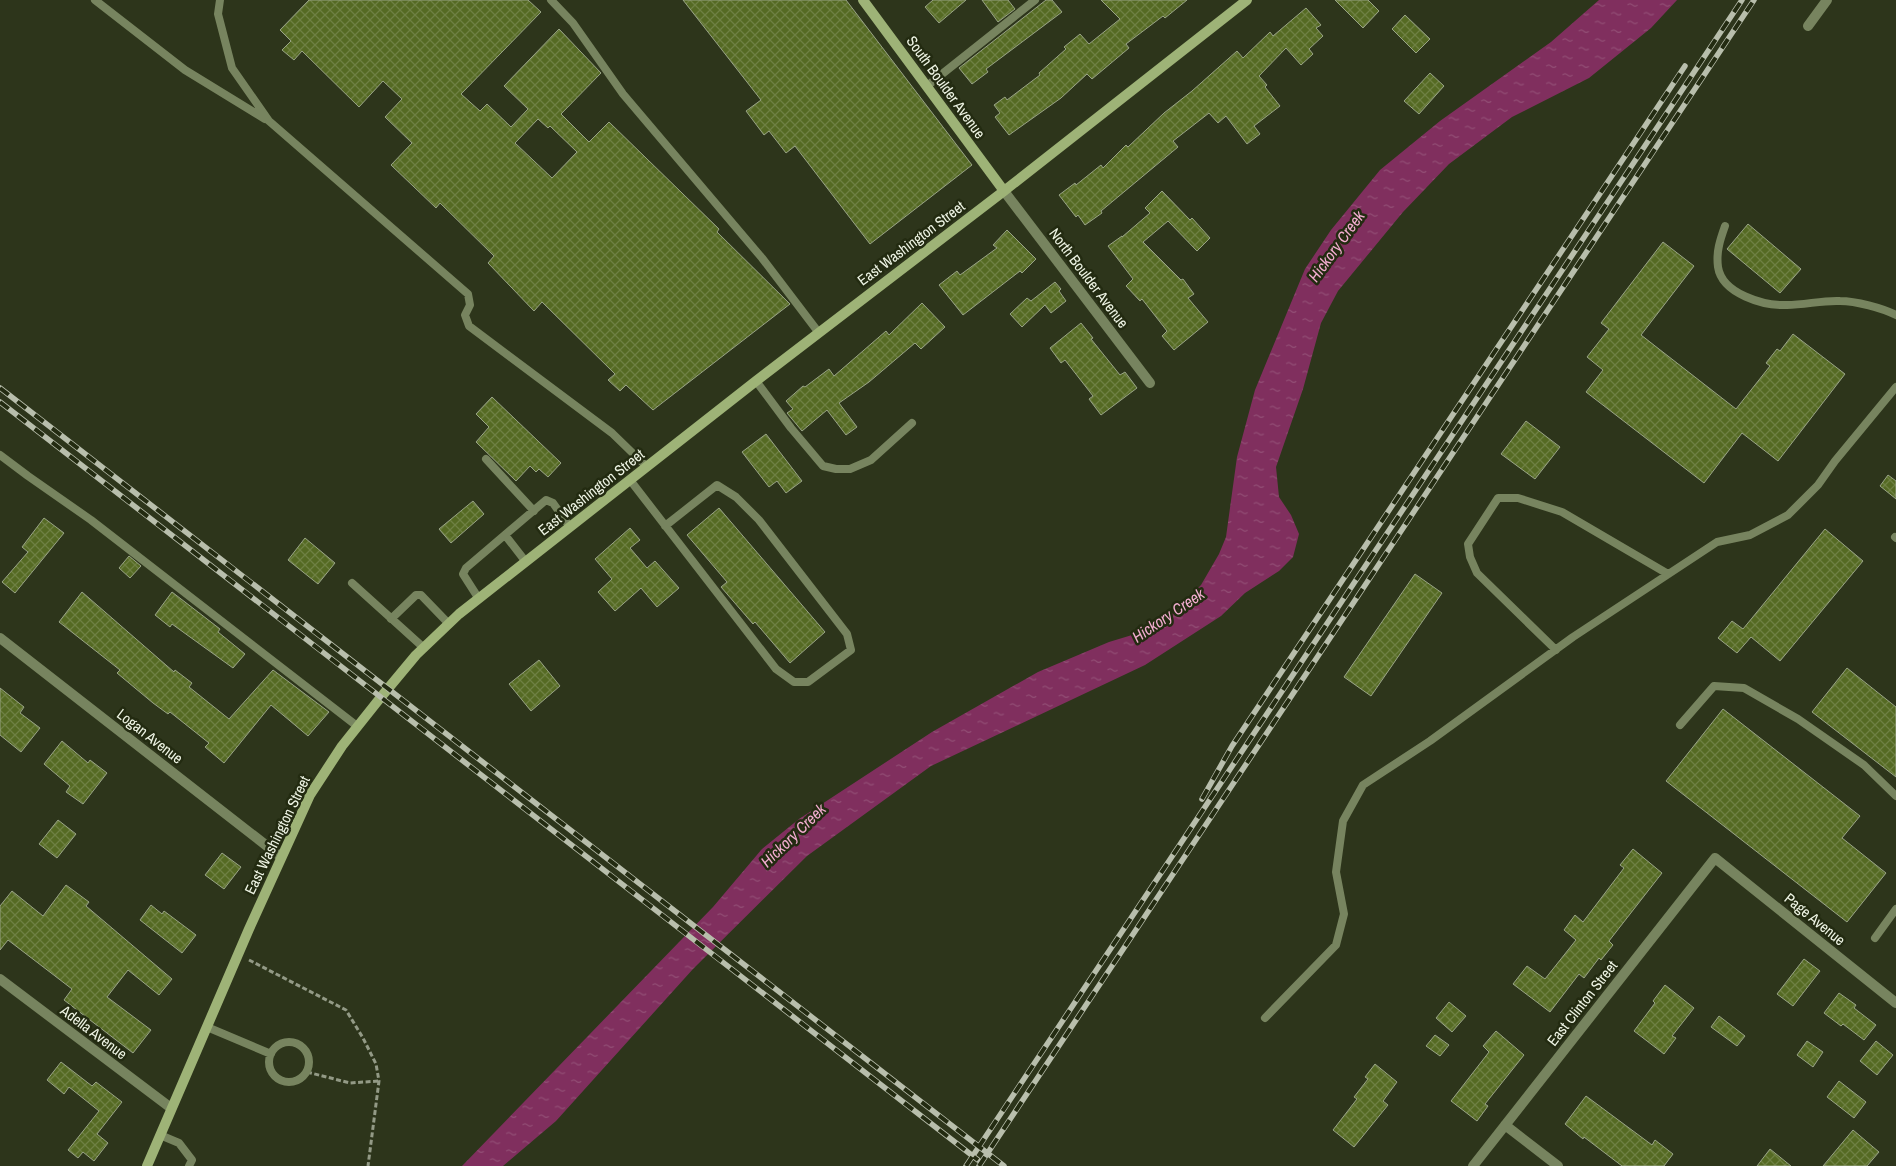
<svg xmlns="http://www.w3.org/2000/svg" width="1896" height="1166" viewBox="0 0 1896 1166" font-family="'Archivo Narrow',sans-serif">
<defs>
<pattern id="water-ripples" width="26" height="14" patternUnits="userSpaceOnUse" patternTransform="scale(1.25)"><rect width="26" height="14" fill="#802f5e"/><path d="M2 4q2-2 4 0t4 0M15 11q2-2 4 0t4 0" fill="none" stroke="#924e75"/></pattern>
<pattern id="building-cross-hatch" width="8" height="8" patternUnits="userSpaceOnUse" patternTransform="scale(1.25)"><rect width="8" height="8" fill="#556a23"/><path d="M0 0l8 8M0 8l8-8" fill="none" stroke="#6e8043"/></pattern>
</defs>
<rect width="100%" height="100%" fill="#2d351b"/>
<!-- water -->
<path fill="url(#water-ripples)" d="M1599,0H1677L1651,28L1589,78L1512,117L1449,164L1403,212L1338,291L1321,323L1303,389L1276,467L1279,497L1291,515L1299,534L1293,557L1279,571L1245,593L1221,616L1145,665L931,766L807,856L693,969L556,1121L503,1166H462L713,907L762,849L799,819L932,732L1038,672L1109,642L1142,632L1171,615L1201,585L1219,554L1226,537L1237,457L1255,390L1305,269L1331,230L1380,170L1440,121L1551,42Z"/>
<!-- building -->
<path fill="url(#building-cross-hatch)" stroke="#99a486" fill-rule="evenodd" d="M309,0H528L541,12L461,94L480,111L487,104L511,127L528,109L504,86L559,29L601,73L561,114L589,142L609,122L719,229L717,232L790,304L653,410L626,385L620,391L608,380L615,374L542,302L534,311L488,263L494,256L440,203L436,208L391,165L412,143L385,117L402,99L383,81L359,107L302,51L294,60L282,50L291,41L280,30ZM538,119L548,128L550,126L577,152L552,178L515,143Z
M683,0H846L972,165L870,244L795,146L786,153L769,131L764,135L746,111L761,100Z
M933,0H966L939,23L925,7Z
M982,0H1008L1015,9L998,22Z
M1046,0H1052L1062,12L986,69L988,72L972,84L959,68Z
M1101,0H1187L1165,18L1163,16L1126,44L1129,48L1092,79L1087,74L1061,98L1009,135L995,117L1000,113L994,105L1005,97L1007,100L1040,75L1039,73L1066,49L1064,47L1080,34L1089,44L1120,19Z
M1335,0H1368L1379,11L1363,28Z
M1306,8L1321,25L1316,28L1323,36L1309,49L1313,54L1301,65L1286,48L1259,76L1267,85L1265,87L1280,106L1254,126L1260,134L1247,144L1226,116L1218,123L1209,113L1173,141L1178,147L1101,211L1102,213L1085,225L1078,215L1076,217L1059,195L1075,183L1076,185L1101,165L1103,168L1126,145L1128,147L1164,113L1192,91L1237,51L1243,58L1270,32L1273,36Z
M1405,15L1430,39L1416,53L1392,29Z
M1430,73L1444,86L1419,114L1404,101Z
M1162,191L1190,220L1192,218L1210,238L1197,251L1168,221L1143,242L1181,280L1183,279L1194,294L1188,298L1208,322L1174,350L1162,336L1167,331L1142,299L1140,301L1126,286L1133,279L1108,246L1122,236V237L1150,213L1145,208Z
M1748,224L1801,269L1780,293L1727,249Z
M1007,230L1036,259L1022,273L1020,271L963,315L939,285L957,271L960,275L997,248L993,245Z
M1663,242L1694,266L1641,335L1736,409L1770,366L1766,363L1777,349L1780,351L1793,334L1845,374L1778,461L1742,433L1704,483L1586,392L1603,370L1587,357L1609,329L1601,323Z
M1055,282L1061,289L1059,291L1066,301L1051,313L1045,305L1022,327L1010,314L1027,298L1031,301Z
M922,303L945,327L921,349L915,343L869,382L839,403L857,427L846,435L827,410L802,431L787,413L793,409L786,401L803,386L805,387L829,369L834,376L886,331L889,335Z
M1081,323L1093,338L1091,339L1120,375L1125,372L1137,388L1101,415L1089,399L1093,396L1065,360L1061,363L1050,348Z
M492,397L561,463L548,477L539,469L536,472L530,466L516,481L476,442L489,427L476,414Z
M1526,421L1560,447L1535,479L1501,454Z
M766,434L802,481L786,493L777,481L769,487L742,452Z
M1888,475L1896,481V499L1880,486Z
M473,501L484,514L451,543L439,529Z
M719,508L825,632L790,663L755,622L753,624L721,587L727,582L687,535Z
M44,518L64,533L15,593L2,582L28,552L22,547Z
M630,528L640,540L630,548L647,568L655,561L679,588L657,607L641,588L615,611L598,592L612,579L595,559Z
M1825,529L1863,561L1780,661L1751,637L1737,653L1718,638L1732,621L1743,629Z
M305,538L335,563L318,584L288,560Z
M129,556L141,566L130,578L119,568Z
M1415,574L1442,593L1371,696L1344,677Z
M82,592L174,672L175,670L192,683L189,687L229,719L273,670L329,712L308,736L271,705L224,763L205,747L209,743L170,712L168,714L153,703L117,673L120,670L59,622Z
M172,592L220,629L218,632L245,654L233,668L172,624L170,627L155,615Z
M539,660L560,686L531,711L509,684Z
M1847,668L1896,707V777L1812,712Z
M0,688L24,707L20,713L40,728L21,752L0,735Z
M1723,709L1860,816L1842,838L1886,873L1847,922L1666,781Z
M62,741L88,763L90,760L107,773L83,804L66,792L70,786L44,764Z
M58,820L76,834L57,858L39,844Z
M1633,849L1662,873L1609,941L1613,945L1601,960L1599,958L1584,978L1579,974L1550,1012L1513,984L1527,966L1545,979L1576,940L1564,930L1575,915L1583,922L1624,868L1620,865Z
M222,853L241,867L224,889L205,875Z
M66,885L89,902L86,906L172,979L159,995L128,970L107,997L151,1030L133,1053L64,1000L72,989L8,940L0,950V906L12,891L43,916Z
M151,905L162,914L164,911L196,935L182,953L140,920Z
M1804,959L1820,971L1793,1006L1777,994Z
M1665,985L1694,1008L1672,1036L1676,1038L1664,1054L1634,1031L1655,1003L1653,1001Z
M1839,993L1856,1005L1854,1008L1876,1025L1864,1040L1843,1024L1841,1026L1824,1013Z
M1449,1002L1466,1016L1452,1032L1436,1018Z
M1719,1016L1745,1036L1737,1046L1711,1027Z
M1496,1031L1524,1055L1485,1104L1488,1106L1477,1121L1451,1101L1489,1052L1483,1046Z
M1435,1035L1449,1045L1440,1056L1426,1046Z
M1807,1041L1823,1052L1813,1067L1797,1055Z
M1876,1041L1893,1055L1877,1075L1860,1061Z
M61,1062L92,1086L96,1082L122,1102L97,1134L108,1143L94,1161L83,1152L78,1158L68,1150L99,1111L69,1087L64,1094L47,1080Z
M1375,1064L1397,1082L1383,1101L1388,1105L1354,1147L1333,1130L1357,1099L1354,1097L1368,1079L1365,1077Z
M1839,1081L1866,1102L1854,1118L1827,1097Z
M1586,1096L1652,1145L1655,1140L1673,1154L1664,1166H1622L1584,1137L1583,1139L1565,1124Z
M1853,1130L1879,1152L1867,1166H1823Z
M1770,1149L1791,1166H1757Z"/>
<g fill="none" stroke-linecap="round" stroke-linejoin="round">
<!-- path -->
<path stroke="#939a86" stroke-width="3" stroke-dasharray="5 2.5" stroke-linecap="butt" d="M249,960L346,1010L363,1038L376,1064L379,1081L368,1166
M307,1072L350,1083L379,1081"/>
<!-- lane -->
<path stroke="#77845f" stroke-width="8" d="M95,0L185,70L265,119
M220,0L218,14L232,68L269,121L468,294L470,305L465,315L469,326L612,433L647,467
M551,0L573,23L623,94L762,258L819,333
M927,86L1035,0
M1725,226C1720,240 1716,252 1718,267C1722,294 1764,306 1787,305C1805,305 1823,300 1840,301C1856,301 1882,308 1896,315
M756,381L791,428L823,466L836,469H850L871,460L912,423
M0,455L28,476L91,520L357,726
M486,459L534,511
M630,480L776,669L794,682H808L851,650L847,634L759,520L736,497L717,485L665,526
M505,535L526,562
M1895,537L1896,538
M352,583L424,648
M479,599L463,574L466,568L546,500L553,503L570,527
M391,619L416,595H421L449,624
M1556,650L1477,573L1470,557L1468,544L1498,498H1518L1562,512L1668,574
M1680,725L1714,686L1744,688L1798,719L1864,765L1896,796
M1875,938L1896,909
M1265,1018L1336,945L1344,914L1336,872L1343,821L1363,785L1430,741L1573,637L1717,542L1750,535L1788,515L1818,485L1835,461L1896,387
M207,1027L271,1054
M269 1062a20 20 0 1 1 40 0a20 20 0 1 1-40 0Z
M160,1135L179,1143L192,1160L189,1166"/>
<!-- street -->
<path stroke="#77845f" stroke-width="10" d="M1808,26L1827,0
M1004,191L1150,383
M0,638L281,857
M0,979L171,1108
M1505,1125L1558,1166
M1473,1166L1715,858L1896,1003"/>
<!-- secondary -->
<path stroke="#9eb377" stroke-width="10" d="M863,0L1004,191
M147,1166L249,929L310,795L342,746L381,697L416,655L459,614L756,381L1004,191L1247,0"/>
<defs>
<path id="rail" d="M0,388L1004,1166
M0,402L978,1160
M1202,799L1232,746L1685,66
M966,1166L1742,0
M979,1166L1754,0"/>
</defs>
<!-- rail casing -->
<use href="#rail" stroke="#b8beac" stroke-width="5.5"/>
<!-- rail -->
<use href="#rail" stroke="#232b11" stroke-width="4" stroke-dasharray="11" stroke-linecap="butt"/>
</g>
<g text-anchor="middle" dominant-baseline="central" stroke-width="5" stroke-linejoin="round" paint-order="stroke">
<!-- street labels -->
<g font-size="15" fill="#eff5e5" stroke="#232b11">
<text transform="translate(946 87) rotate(54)">South Boulder Avenue</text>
<text transform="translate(911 243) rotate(-37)">East Washington Street</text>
<text transform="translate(1089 278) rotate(53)">North Boulder Avenue</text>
<text transform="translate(591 492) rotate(-38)">East Washington Street</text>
<text transform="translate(150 736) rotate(38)">Logan Avenue</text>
<text transform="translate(277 835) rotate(-64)">East Washington Street</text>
<text transform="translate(1815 919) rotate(39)">Page Avenue</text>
<text transform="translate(1582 1003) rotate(-52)">East Clinton Street</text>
<text transform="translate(94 1032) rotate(37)">Adella Avenue</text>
</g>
<!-- water labels -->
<g font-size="16" font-style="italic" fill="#f3add0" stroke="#232b11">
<text transform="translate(1336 246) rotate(-54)">Hickory Creek</text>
<text transform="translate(1168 615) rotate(-34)">Hickory Creek</text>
<text transform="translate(793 835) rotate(-44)">Hickory Creek</text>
</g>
</g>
</svg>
